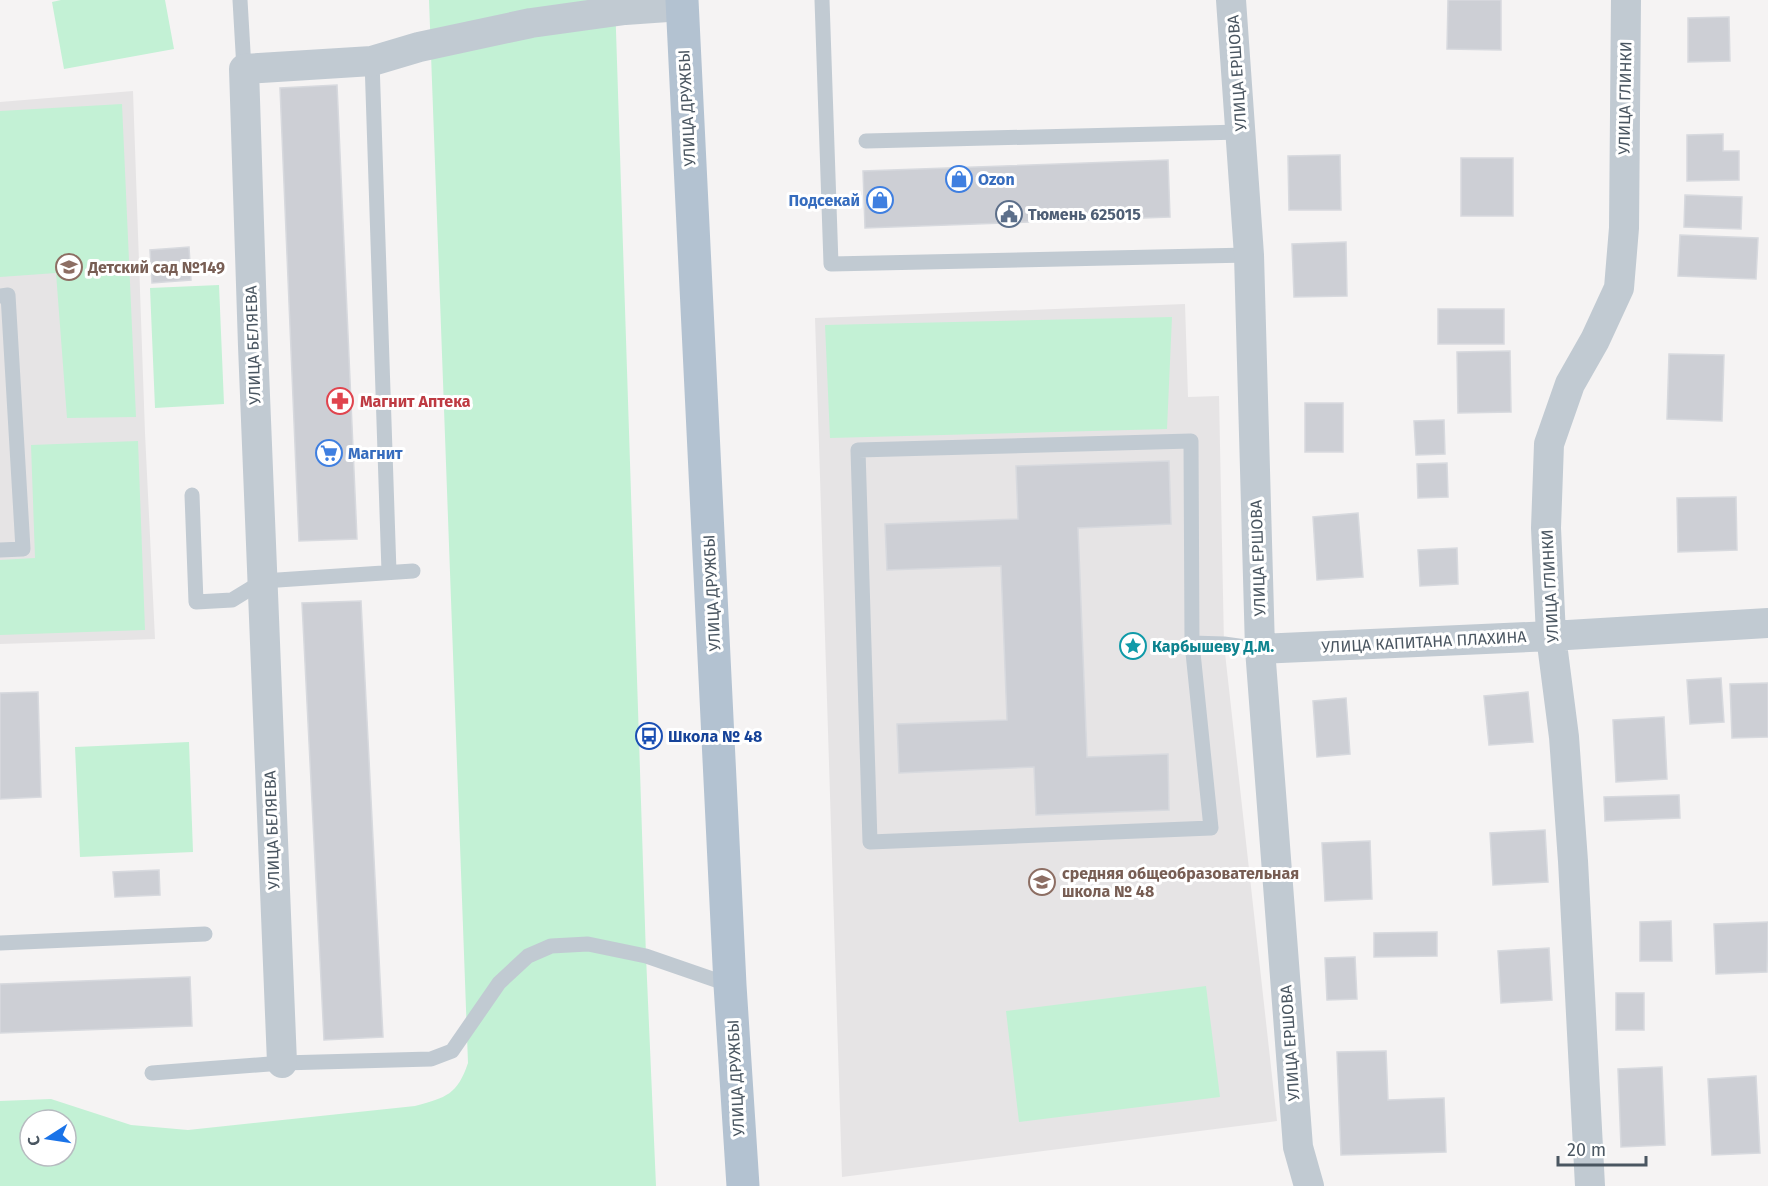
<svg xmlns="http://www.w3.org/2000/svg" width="1768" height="1186" viewBox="0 0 1768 1186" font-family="'Fira Sans',sans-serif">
<rect width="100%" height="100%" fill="#f5f3f3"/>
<!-- education -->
<path fill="#e6e4e5" d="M133,91L145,433L155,639L0,644V102Z
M1185,304L1188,397L1219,396L1224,644L1277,1121L842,1177L815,318Z"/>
<!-- green -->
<path fill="#c3f1d5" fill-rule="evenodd" d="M61,0H165L174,49L64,69L52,2Z
M429,0H615L646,956L656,1186H0V1101L51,1099L131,1125L188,1130L415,1106C447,1097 457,1095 468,1063ZM30,1120H66V1156H30Z
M122,104L136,417L67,418L56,273L0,277V111Z
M219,285L224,404L155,408L150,288Z
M1172,317L1167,429L830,438L825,325Z
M138,441L145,630L0,635V560L35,558L31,445Z
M189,742L193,852L80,857L75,747Z
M1206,986L1220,1097L1019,1122L1006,1011Z"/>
<!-- building -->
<path fill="#cdcfd5" stroke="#d7d9de" stroke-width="1.5" d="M1448,0H1501V50L1447,49Z
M1729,17L1730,61L1688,62V18Z
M337,85L357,539L299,541L280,88Z
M1723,134V151H1739V180L1687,181V135Z
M1340,155L1341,210H1289L1288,156Z
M1461,158H1513V216H1461Z
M1168,160L1170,217L865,228L863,171Z
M1685,195L1742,197L1741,229L1684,227Z
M1680,235L1758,238L1756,279L1678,276Z
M1346,242L1347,296L1294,297L1292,244Z
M189,247L191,280L152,283L150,250Z
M1438,309H1504V344H1438Z
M1510,351L1511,412L1458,413L1457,352Z
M1669,354L1724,355L1722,421L1667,419Z
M1305,403H1343V452H1305Z
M1444,420L1445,454L1416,455L1414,421Z
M1169,461L1171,524L1078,528L1087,757L1168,754L1169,810L1036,815L1034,767L899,773L897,724L1007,720L1001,566L887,570L885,524L1018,519L1016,466Z
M1447,463L1448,497L1418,498L1417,464Z
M1736,497L1737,550L1678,552L1677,498Z
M1358,513L1363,577L1317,580L1313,517Z
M1457,548L1458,584L1420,586L1418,550Z
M361,601L383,1037L324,1040L302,603Z
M1721,678L1724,722L1690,724L1687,680Z
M1768,683V737L1732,738L1730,684Z
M38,692L41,797L0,799V693Z
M1528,692L1533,742L1489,745L1484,696Z
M1346,698L1350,754L1317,757L1313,701Z
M1664,717L1667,779L1616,782L1613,720Z
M1679,795L1680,818L1605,821L1604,797Z
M1545,830L1548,882L1493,885L1490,833Z
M1370,841L1372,899L1325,901L1322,843Z
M159,870L160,895L115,897L113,872Z
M1671,921L1672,961H1640V922Z
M1768,922L1767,972L1716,974L1714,924Z
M1437,932V956L1374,957V933Z
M1549,948L1552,1000L1501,1003L1498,951Z
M1355,957L1357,999L1327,1000L1325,958Z
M190,977L192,1026L0,1033V984Z
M1616,993H1644V1030H1616Z
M1386,1051L1388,1100L1444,1098L1446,1152L1341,1155L1337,1052Z
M1662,1067L1665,1145L1621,1147L1618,1069Z
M1756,1076L1760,1153L1712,1155L1708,1079Z"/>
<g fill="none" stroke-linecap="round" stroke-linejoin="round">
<!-- lane -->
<path stroke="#c1cad2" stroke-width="15" d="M240,0L244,69
M822,0L831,264L1249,255
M372,61L389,572
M866,141L1241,132
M0,296L8,295L23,549L0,550
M192,495L196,602L232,600L263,581L413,571
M1192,643L1211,828L870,842L858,450L1191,441L1192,643L1224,644L1260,649
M0,943L205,934
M152,1073L282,1063L431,1059L452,1051L499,983L528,956L551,946L588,944L646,956L730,985"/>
<!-- street -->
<path stroke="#c1cad2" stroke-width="30" d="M1231,0L1249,255L1260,649L1298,1147L1309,1186
M1260,649L1551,636L1768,623
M282,1063L253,346L244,69L372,61L419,47L531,23L625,10L682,6
M1590,1186L1573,861L1564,737L1551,636L1546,528L1549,444L1570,384L1595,340L1619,288L1624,228L1626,0"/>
<!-- primary -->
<path stroke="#b3c2d1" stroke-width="33" d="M682,0L730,985L743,1186"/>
</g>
<!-- icons -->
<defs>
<symbol id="shop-ring" viewBox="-11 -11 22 22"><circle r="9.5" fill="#fff" stroke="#3f7fe0" stroke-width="1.5"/><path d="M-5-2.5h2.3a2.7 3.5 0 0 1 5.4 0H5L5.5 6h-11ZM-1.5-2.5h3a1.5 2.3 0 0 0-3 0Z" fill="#3f7fe0"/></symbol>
<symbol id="civic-ring" viewBox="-11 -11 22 22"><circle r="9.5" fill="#fff" stroke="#5c6f8a" stroke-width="1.5"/><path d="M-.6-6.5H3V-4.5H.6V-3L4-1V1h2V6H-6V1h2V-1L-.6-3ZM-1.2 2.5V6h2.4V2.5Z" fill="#5c6f8a"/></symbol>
<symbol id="school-ring" viewBox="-11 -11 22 22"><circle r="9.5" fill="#fff" stroke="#8d6e63" stroke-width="1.5"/><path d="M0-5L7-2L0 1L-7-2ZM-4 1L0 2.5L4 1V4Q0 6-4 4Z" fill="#8d6e63"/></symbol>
<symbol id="pharmacy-ring" viewBox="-11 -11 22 22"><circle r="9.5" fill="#fff" stroke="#e0444e" stroke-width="1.5"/><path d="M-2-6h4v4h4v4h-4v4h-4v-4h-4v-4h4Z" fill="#e0444e"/></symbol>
<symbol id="supermarket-ring" viewBox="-11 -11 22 22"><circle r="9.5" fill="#fff" stroke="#3f7fe0" stroke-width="1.5"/><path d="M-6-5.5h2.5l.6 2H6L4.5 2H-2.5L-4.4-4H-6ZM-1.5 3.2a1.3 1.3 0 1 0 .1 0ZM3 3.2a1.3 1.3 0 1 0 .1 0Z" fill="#3f7fe0"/></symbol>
<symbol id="sight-ring" viewBox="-11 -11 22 22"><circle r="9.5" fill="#fff" stroke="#0f9aa8" stroke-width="1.5"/><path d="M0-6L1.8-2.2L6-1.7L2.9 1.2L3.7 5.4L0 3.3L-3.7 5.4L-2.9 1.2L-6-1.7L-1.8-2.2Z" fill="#0f9aa8"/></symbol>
<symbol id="bus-ring" viewBox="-11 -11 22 22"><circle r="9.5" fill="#fff" stroke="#1a4fb4" stroke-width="1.5"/><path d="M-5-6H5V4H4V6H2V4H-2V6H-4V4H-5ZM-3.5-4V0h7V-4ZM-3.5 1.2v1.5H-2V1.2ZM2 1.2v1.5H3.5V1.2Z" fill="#1a4fb4"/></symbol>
</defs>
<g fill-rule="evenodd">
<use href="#shop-ring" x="944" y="164" width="30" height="30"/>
<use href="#shop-ring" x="865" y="185" width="30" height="30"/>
<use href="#civic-ring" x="994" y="199" width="30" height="30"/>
<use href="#school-ring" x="54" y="252" width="30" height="30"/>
<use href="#pharmacy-ring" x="325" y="386" width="30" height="30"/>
<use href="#supermarket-ring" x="314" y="438" width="30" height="30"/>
<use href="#sight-ring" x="1118" y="631" width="30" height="30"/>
<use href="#bus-ring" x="634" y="721" width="30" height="30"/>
<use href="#school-ring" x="1027" y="867" width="30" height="30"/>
</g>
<g text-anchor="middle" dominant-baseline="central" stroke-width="6" stroke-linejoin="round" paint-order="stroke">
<!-- street labels -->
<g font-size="16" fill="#4a5661" stroke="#fff">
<text transform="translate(1237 73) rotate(-94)">УЛИЦА ЕРШОВА</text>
<text transform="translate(1625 98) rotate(-89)">УЛИЦА ГЛИНКИ</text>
<text transform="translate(687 108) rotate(-93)">УЛИЦА ДРУЖБЫ</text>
<text transform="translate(253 345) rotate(-92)">УЛИЦА БЕЛЯЕВА</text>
<text transform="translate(1258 558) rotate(-92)">УЛИЦА ЕРШОВА</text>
<text transform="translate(1550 586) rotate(-93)">УЛИЦА ГЛИНКИ</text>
<text transform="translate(712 593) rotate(-93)">УЛИЦА ДРУЖБЫ</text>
<text transform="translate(1424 642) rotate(-3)">УЛИЦА КАПИТАНА ПЛАХИНА</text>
<text transform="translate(272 830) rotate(-92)">УЛИЦА БЕЛЯЕВА</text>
<text transform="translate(1290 1043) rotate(-94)">УЛИЦА ЕРШОВА</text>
<text transform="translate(736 1078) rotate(-93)">УЛИЦА ДРУЖБЫ</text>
</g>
<!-- shop labels -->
<g font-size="16" font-weight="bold" fill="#366cbe" stroke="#fff" text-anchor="start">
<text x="978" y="179">Ozon</text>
<text x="860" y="200" text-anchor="end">Подсекай</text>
<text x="348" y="453">Магнит</text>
</g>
<!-- service labels -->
<g font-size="16" font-weight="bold" fill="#4e5e75" stroke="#fff" text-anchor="start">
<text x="1028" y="214">Тюмень 625015</text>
</g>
<!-- education labels -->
<g font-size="16" font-weight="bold" fill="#785e54" stroke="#fff" text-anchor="start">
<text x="88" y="267">Детский сад №149</text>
<text x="1062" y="873">средняя общеобразовательная<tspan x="1062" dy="18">школа № 48</tspan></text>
</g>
<!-- health labels -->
<g font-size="16" font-weight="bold" fill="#be3a42" stroke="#fff" text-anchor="start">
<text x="360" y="401">Магнит Аптека</text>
</g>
<!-- culture labels -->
<g font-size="16" font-weight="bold" fill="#0d838f" stroke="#fff" text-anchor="start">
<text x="1152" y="646">Карбышеву Д.М.</text>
</g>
<!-- transit labels -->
<g font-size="16" font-weight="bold" fill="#164399" stroke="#fff" text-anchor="start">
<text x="668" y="736">Школа № 48</text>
</g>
</g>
<!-- north arrow -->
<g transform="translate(48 1138) rotate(258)"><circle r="28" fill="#ffffff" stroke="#b7bbc0" stroke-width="1.5"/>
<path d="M0-4.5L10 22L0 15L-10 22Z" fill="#1a73e8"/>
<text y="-9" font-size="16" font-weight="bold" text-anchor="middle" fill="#4a5661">С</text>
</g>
<!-- scale -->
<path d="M1558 1156v9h88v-9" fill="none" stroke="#4a5661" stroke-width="3"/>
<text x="1567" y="1156" font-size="18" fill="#4a5661" stroke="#ffffff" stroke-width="4.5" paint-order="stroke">20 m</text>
</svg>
